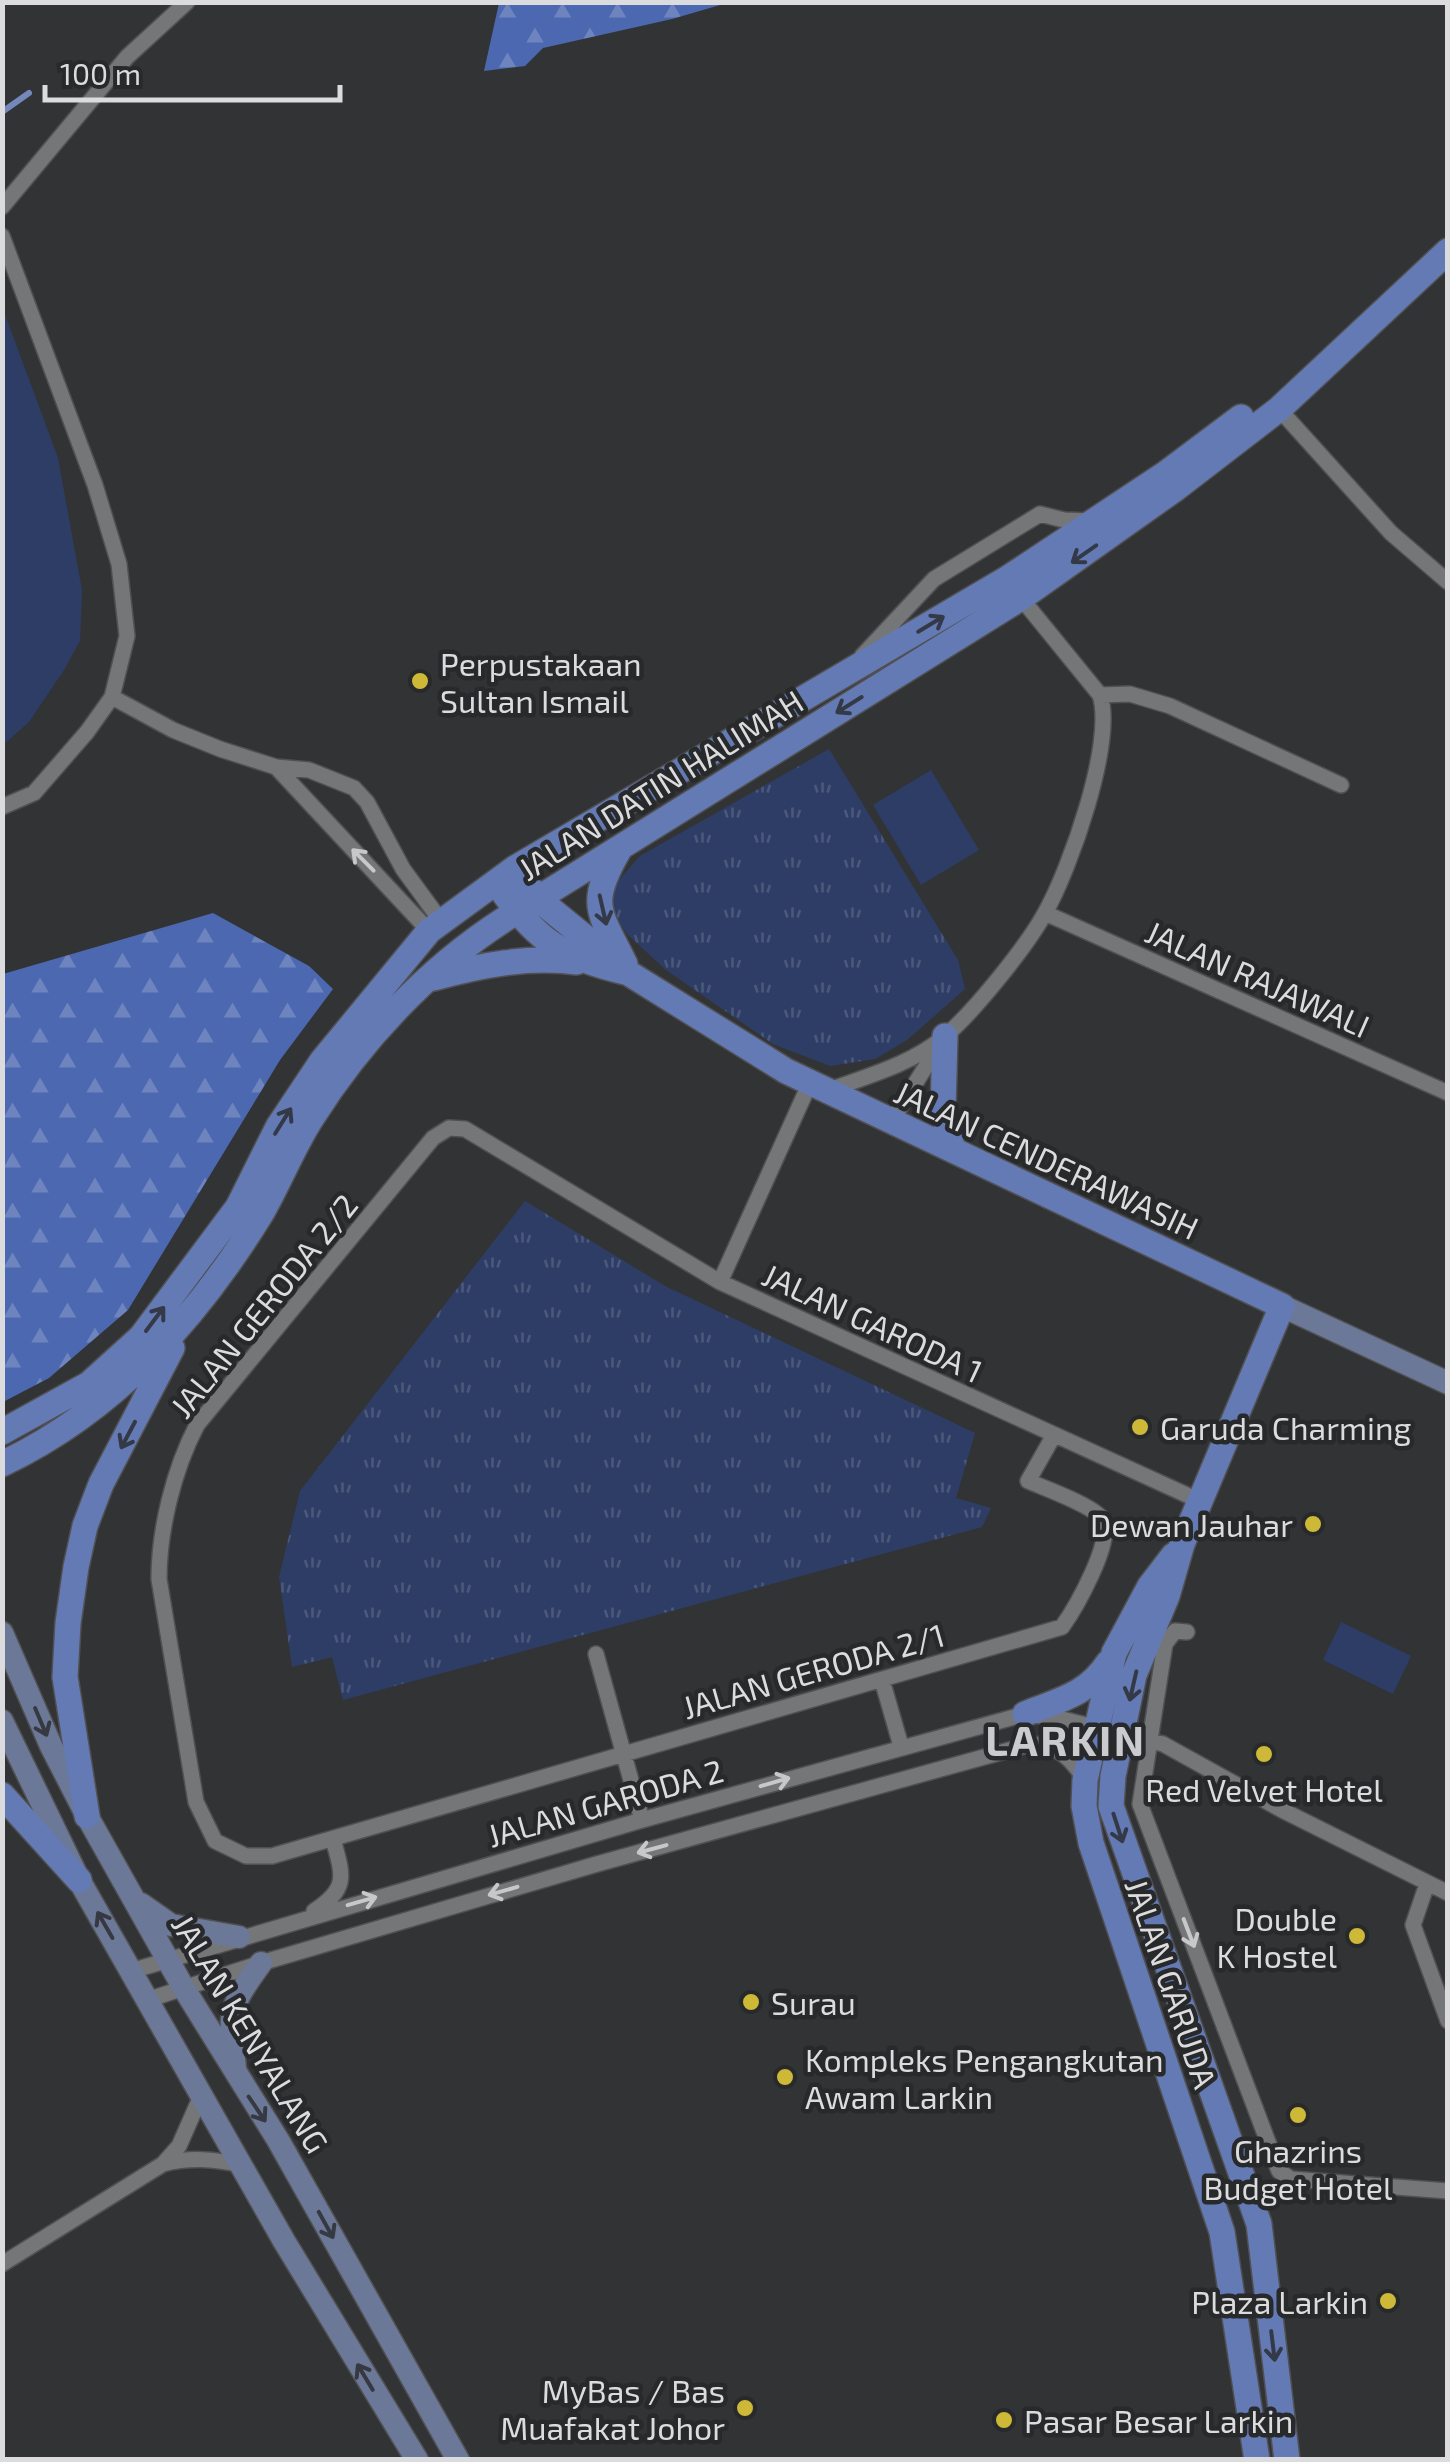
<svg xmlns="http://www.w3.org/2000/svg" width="1450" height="2462" viewBox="0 0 1450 2462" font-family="'Exo 2',sans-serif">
<defs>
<pattern id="grass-tufts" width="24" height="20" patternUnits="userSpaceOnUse" patternTransform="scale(2.5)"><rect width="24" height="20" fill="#2d3d66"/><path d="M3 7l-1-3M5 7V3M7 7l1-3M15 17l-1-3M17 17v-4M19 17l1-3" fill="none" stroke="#4b587b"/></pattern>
<pattern id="forest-firs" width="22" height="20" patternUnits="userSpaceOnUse" patternTransform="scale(2.5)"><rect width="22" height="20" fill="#4c68b0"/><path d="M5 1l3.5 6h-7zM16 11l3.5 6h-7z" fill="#6e84be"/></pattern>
</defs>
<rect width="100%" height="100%" fill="#323335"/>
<!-- grass -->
<path fill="url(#grass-tufts)" d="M829,749L958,960L965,989L907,1040L875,1059L830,1066L773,1044L666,970L627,934L607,904L609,891L640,856Z
M525,1201L665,1286L975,1433L956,1498L991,1508L982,1527L343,1700L332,1657L292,1667L279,1577L300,1491Z"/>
<!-- forest -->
<path fill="url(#forest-firs)" d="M499,3V2L727,3L672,19L543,48L525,66L484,71Z
M213,913L309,966L333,989L280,1060L128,1310L49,1378L3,1402V974Z"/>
<!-- garden -->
<path fill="#2d3d66" d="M3,309L58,458L82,590L80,641L64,670L29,722L3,745Z
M931,770L979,850L921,885L873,805Z
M1341,1622L1411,1656L1393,1694L1323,1660Z"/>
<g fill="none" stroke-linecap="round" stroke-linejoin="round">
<!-- stream -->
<path stroke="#7588bb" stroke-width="6" d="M2,112L29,93"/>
<defs>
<path id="street" d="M2,207L127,57L187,2
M2,236L95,485L119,564L127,636L112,697L87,732L34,793L2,807
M1279,409L1391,533L1448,582
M862,656L934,579L1040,514L1064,520L1091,521
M1100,695L1130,694L1170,706L1341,785
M112,697L173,730L220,749L276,767L309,770L354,788L367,802L403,869L441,921
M276,767L429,931
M1045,913L1448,1093
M827,1091C867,1076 910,1065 944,1037C973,1013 1027,946 1045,913C1070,869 1115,742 1100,695L1021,598
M891,1122L940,1044
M720,1282L809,1085
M1054,1435L1028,1481C1044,1488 1095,1506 1103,1520C1114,1541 1075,1609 1062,1627L272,1856H246L215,1841L196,1802L159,1579C159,1529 174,1469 197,1425L433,1138L449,1128L465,1129L720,1282L1200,1501
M1187,1632L1175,1631L1165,1644L1140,1804L1279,2171
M596,1654L642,1820
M882,1680L901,1746
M1427,1884L1413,1925L1448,2021
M314,1911C349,1888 343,1876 333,1839
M131,1971L642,1820L1025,1714L1058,1718L1163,1744L1282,1810L1448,1893
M147,2000L261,1963L597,1864L1031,1744C1058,1745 1071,1758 1085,1780
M163,2164C190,2157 213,2159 241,2165
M1279,2171L1291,2179L1448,2191
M2,2264L163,2164L179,2146L201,2096"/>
<path id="secondary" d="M1282,1306L1448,1383
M2,1633L51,1746L87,1816L183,1987L278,2140L458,2460
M2,1721L79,1880L284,2241L417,2460
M141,1904L171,1925L239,1937
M235,2069C230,2012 226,2011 261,1963"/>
<path id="primary" d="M619,850C587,905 599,911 625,964
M515,868L538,899L630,974L786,1071L1282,1306L1182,1544L1167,1596L1134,1675L1113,1776L1111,1806L1259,2224L1287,2460
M496,882C534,938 559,957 625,972
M434,978C481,965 528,956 577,962
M945,1036L943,1111L953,1150
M2,1432L89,1384L141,1337L238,1207L278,1127L322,1061L429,931L515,868L1008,578L1165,474L1241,417
M2,1464C115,1410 196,1319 261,1214C279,1183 292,1149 311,1119C360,1041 427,969 505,919L1021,598L1175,489L1279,409L1448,251
M1173,1556L1150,1586L1114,1653L1085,1780L1084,1806L1091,1843L1222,2232L1257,2460
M1025,1714C1059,1700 1087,1695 1108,1663
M2,1795L79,1880
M87,1816L65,1677L68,1623L76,1567L85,1526L101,1484L172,1348"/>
</defs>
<!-- street casing -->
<use href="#street" stroke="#505052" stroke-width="18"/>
<!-- secondary casing -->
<use href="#secondary" stroke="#505052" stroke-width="25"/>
<!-- primary casing -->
<use href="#primary" stroke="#505052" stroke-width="28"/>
<!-- street -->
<use href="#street" stroke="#757678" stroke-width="15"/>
<!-- secondary -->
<use href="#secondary" stroke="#6c7897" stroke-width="22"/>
<!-- primary -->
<use href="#primary" stroke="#647ab5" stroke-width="25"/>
</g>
<!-- one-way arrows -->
<defs><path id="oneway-shaft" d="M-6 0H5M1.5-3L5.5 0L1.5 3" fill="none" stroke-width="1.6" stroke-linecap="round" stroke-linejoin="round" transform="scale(2.5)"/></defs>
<g stroke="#343947">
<use href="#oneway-shaft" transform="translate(1084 554) rotate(145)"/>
<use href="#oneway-shaft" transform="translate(931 624) rotate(-31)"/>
<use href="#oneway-shaft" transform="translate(849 705) rotate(148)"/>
<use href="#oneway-shaft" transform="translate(603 910) rotate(77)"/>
<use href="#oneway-shaft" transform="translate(283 1121) rotate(-58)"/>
<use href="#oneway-shaft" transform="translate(155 1319) rotate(-53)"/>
<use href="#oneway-shaft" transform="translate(128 1435) rotate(118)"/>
<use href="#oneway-shaft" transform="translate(1133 1686) rotate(103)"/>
<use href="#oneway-shaft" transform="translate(1118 1828) rotate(72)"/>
<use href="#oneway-shaft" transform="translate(1273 2346) rotate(83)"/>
</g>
<g stroke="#c7c8ca">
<use href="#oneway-shaft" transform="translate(363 860) rotate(-135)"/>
<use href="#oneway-shaft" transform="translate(775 1782) rotate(-16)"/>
<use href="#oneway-shaft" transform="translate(652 1849) rotate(165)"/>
<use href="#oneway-shaft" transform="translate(503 1891) rotate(164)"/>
<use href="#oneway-shaft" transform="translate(362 1901) rotate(-16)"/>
<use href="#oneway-shaft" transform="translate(1189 1933) rotate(69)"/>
</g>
<g stroke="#363941">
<use href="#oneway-shaft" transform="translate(41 1722) rotate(67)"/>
<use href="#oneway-shaft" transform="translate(105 1925) rotate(-120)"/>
<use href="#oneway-shaft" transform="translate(257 2109) rotate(56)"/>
<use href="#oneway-shaft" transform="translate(326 2225) rotate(61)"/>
<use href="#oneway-shaft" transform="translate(365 2377) rotate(-121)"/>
</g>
<!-- markers -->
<g fill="#ceb837" stroke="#28292b" stroke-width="4">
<circle cx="420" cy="681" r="10"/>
<circle cx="1140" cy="1427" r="10"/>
<circle cx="1313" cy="1524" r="10"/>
<circle cx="1264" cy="1754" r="10"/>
<circle cx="1357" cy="1936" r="10"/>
<circle cx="751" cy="2002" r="10"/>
<circle cx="785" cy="2077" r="10"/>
<circle cx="1298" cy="2115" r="10"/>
<circle cx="1388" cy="2301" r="10"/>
<circle cx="745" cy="2408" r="10"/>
<circle cx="1004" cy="2420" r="10"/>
</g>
<g text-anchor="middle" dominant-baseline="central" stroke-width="9" stroke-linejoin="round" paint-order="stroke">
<!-- poi labels -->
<g font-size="32" fill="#dcdcde" stroke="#28292b" text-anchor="start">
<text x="440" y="663">Perpustakaan<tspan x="440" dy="37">Sultan Ismail</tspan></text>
<text x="1160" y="1427">Garuda Charming</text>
<text x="1293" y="1524" text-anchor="end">Dewan Jauhar</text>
<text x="1264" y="1789" text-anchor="middle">Red Velvet Hotel</text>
<text x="1337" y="1918" text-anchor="end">Double<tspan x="1337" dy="37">K Hostel</tspan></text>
<text x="771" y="2002">Surau</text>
<text x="805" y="2059">Kompleks Pengangkutan<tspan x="805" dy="37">Awam Larkin</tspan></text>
<text x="1298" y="2150" text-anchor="middle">Ghazrins<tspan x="1298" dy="37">Budget Hotel</tspan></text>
<text x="1368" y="2301" text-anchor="end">Plaza Larkin</text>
<text x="725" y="2390" text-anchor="end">MyBas / Bas<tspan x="725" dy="37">Muafakat Johor</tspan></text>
<text x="1024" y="2420">Pasar Besar Larkin</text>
</g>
<!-- street labels -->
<g font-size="32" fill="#dcdcde" stroke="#28292b">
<text transform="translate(660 784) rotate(-32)">JALAN DATIN HALIMAH</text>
<text transform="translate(1258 978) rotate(24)">JALAN RAJAWALI</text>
<text transform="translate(1047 1159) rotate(25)">JALAN CENDERAWASIH</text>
<text transform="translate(263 1305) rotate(-51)">JALAN GERODA 2/2</text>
<text transform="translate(873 1322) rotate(25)">JALAN GARODA 1</text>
<text transform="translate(813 1670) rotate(-16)">JALAN GERODA 2/1</text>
<text transform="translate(605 1802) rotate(-16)">JALAN GARODA 2</text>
<text transform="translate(1172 1983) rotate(71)">JALAN GARUDA</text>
<text transform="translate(251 2033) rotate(59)">JALAN KENYALANG</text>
</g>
<!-- district labels -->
<g font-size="42" font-weight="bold" letter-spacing="2.5" fill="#cacbce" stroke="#28292b">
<text x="1066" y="1739">LARKIN</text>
</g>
</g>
<!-- border -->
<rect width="1450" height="2462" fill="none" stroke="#dcdcde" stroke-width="10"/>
<!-- scale -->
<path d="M45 85v15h295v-15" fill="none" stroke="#dcdcde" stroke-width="5"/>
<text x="60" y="85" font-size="30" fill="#dcdcde" stroke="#28292b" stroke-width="8" paint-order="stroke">100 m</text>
</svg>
